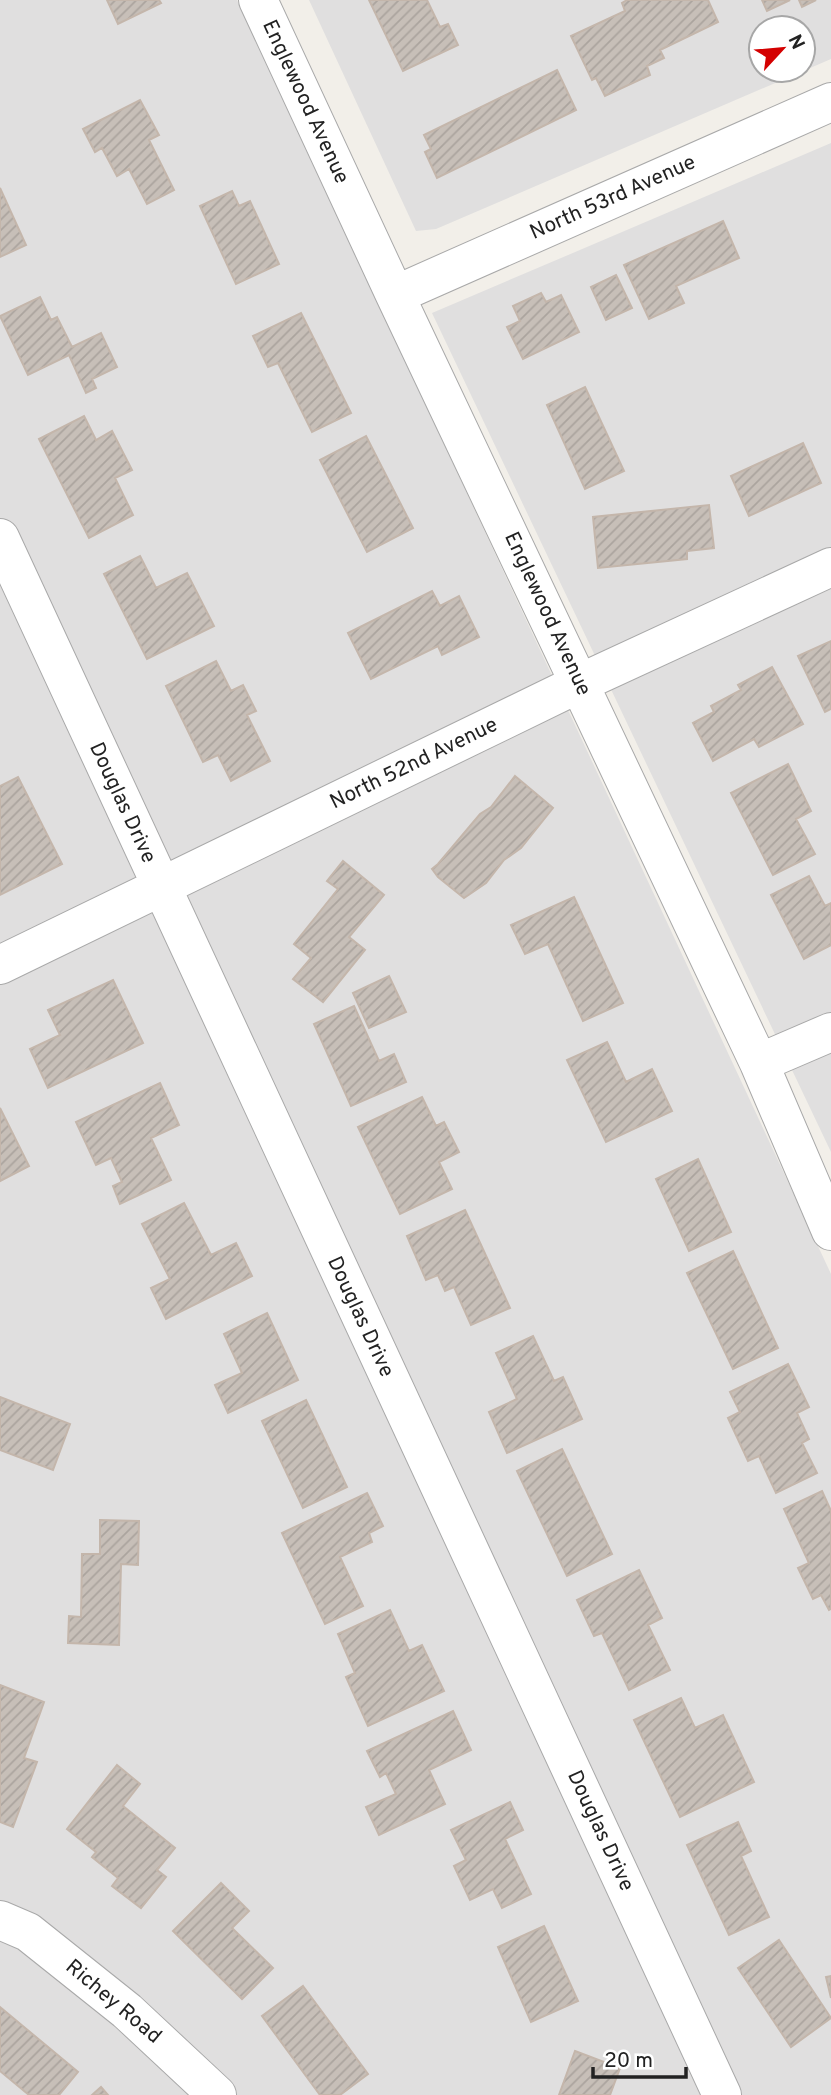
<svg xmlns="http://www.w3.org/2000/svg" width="831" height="2095" viewBox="0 0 831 2095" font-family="Overpass,sans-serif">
<defs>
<pattern id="building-hatch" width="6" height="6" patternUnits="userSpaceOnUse" patternTransform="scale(1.75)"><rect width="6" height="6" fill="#c7bfb8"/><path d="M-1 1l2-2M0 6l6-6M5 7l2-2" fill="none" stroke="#aba49e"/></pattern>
</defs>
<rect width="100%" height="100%" fill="#f2efe9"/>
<!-- residential -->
<path fill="#e0dfdf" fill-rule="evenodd" d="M0,0H237L831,1274V2095H0Z
M309,0H831V59L436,229L416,231ZM761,28H803V70H761Z
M831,143V1152L432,313Z"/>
<!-- building -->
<path fill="url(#building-hatch)" stroke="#c4b6ab" stroke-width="2" d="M107,0H159L161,3L118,24Z
M369,0H427L440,27L448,24L458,45L403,71Z
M627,0H708L718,22L660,50L664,58L647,66L650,75L605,96L596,78L592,80L571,36L625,11L622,3Z
M762,0H790L767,11Z
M799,0H816L802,7Z
M557,70L576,110L437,178L425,152L431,149L424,135Z
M140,100L159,135L149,140L174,190L147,204L129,169L117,176L102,148L95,152L83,129Z
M0,188L26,245L0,257Z
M232,191L239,206L250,201L279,264L236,284L200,206Z
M723,221L739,258L676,286L684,303L649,319L624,265Z
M616,275L632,308L606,320L591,287Z
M541,293L546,302L561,295L579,332L523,359L507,327L520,321L513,306Z
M40,297L51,320L57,317L72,347L101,333L117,367L92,379L96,388L86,393L69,355L28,375L0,316Z
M301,313L351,413L312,432L278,363L268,367L253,336Z
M585,387L624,471L585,489L547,405Z
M84,416L96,440L112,431L132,470L115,478L133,515L89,538L39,439Z
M366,436L413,528L367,552L320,460Z
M803,443L821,483L749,516L731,476Z
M709,505L714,548L687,551V559L598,568L593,517Z
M140,556L156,588L187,573L214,626L147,659L104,574Z
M432,591L440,606L459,596L479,637L442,655L438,646L371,679L348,633Z
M831,641V709L825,712L798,656Z
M216,661L231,691L243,685L256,711L247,715L270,761L231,781L218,755L203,762L166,686Z
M772,667L803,724L759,747L754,739L713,761L693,723L714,712L711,706L741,690L738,685Z
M788,764L811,811L796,819L815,854L773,875L731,793Z
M515,776L553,808L521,848L504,860L486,883L464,898L438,877L432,869L438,864L480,814L491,807Z
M18,777L62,864L0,895V786Z
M343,861L384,895L349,937L365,950L323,1002L293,979L311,958L294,944L338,889L327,881Z
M809,876L825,906L831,903V945L804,959L771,895Z
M574,897L623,1003L583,1021L548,944L525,954L511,925Z
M389,976L406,1012L369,1028L353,993Z
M113,980L143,1043L48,1088L30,1049L60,1035L48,1010Z
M354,1006L379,1061L394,1054L406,1082L351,1106L314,1024Z
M607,1042L626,1082L652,1069L672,1111L606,1142L567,1060Z
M160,1083L179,1125L151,1138L171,1180L120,1204L113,1186L122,1182L111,1158L96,1165L76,1122Z
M422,1097L436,1126L444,1122L459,1152L439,1162L452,1189L400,1214L358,1127Z
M0,1108L29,1166L0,1181Z
M698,1159L731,1232L689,1251L656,1179Z
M184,1203L211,1255L236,1243L252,1276L166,1319L151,1288L170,1279L142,1224Z
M465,1210L510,1308L471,1325L454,1287L445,1291L438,1275L426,1280L407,1236Z
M733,1251L778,1348L733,1369L687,1273Z
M267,1313L298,1380L228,1413L215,1385L242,1373L224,1334Z
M533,1336L554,1381L563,1377L582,1419L507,1453L489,1412L517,1399L496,1353Z
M788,1364L809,1407L797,1413L809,1439L802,1443L817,1473L776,1493L759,1456L748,1461L728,1418L740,1412L730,1392Z
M0,1397L70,1424L53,1470L0,1450Z
M306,1400L347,1487L303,1508L262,1421Z
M562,1449L612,1554L567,1576L517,1471Z
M822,1491L831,1511V1609L829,1610L821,1595L813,1599L798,1568L809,1563L784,1509Z
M367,1493L383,1526L369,1533L372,1542L340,1557L363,1606L325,1624L282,1533Z
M100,1520L139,1521L138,1565L121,1564L119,1645L68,1643L69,1616L81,1617L82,1554H100Z
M639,1570L662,1618L648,1625L670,1670L629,1690L602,1633L594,1636L577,1600Z
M390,1610L409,1651L422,1645L444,1691L368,1726L346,1677L355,1673L338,1634Z
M0,1685L44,1702L24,1758L37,1762L13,1827L0,1822Z
M681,1698L695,1728L723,1715L754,1782L680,1817L634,1720Z
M453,1711L471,1750L429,1770L445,1804L379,1835L366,1807L396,1794L386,1773L380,1777L367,1751Z
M117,1765L140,1784L123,1806L175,1848L157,1870L166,1877L141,1908L112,1886L118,1878L92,1857L96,1852L67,1829Z
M510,1802L523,1830L505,1839L531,1894L502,1908L493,1889L470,1900L454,1866L466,1860L451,1830Z
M738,1822L751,1851L741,1856L769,1917L729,1935L687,1845Z
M221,1883L249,1911L232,1928L273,1968L242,1999L173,1931Z
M544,1926L578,2001L531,2022L498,1947Z
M779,1940L831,2018L791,2047L738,1968Z
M831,1976V1998L826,1977Z
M303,1986L368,2074L340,2095H320L262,2016Z
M0,2007L78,2072L59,2095H29L0,2071Z
M575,2051L620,2068L610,2095H559Z
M101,2087L108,2095H92Z"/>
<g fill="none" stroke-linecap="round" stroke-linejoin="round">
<defs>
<path id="minor" d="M258,0L395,295L759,1063L831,1231
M395,295L831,102
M0,538L722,2095
M0,965L580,683L831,567
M759,1063L831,1032
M0,1920L28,1932L127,2011L217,2095"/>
</defs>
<!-- minor casing -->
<use href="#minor" stroke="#a9a9a9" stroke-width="40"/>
<!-- minor -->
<use href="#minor" stroke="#fff" stroke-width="38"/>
</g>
<g text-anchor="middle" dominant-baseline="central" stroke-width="5" stroke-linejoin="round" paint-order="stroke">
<!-- street labels -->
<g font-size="21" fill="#222" stroke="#fff">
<text transform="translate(305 102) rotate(65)">Englewood Avenue</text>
<text transform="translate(613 198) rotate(-24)">North 53rd Avenue</text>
<text transform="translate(547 614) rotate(65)">Englewood Avenue</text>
<text transform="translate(414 764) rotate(-26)">North 52nd Avenue</text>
<text transform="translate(122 803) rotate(65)">Douglas Drive</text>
<text transform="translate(360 1317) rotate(65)">Douglas Drive</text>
<text transform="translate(600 1831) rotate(65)">Douglas Drive</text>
<text transform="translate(113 2002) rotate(40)">Richey Road</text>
</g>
</g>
<!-- north arrow -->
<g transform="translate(782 49) rotate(64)"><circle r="33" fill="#ffffff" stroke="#a7a7a7" stroke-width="2"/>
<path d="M0-5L12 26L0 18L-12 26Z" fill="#d40000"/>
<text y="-10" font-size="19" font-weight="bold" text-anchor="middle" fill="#222222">N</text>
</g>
<!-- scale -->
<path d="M593 2067v10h93v-10" fill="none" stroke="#222222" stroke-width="3.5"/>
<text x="604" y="2067" font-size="21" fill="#222222" stroke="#ffffff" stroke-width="5" paint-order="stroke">20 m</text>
</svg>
